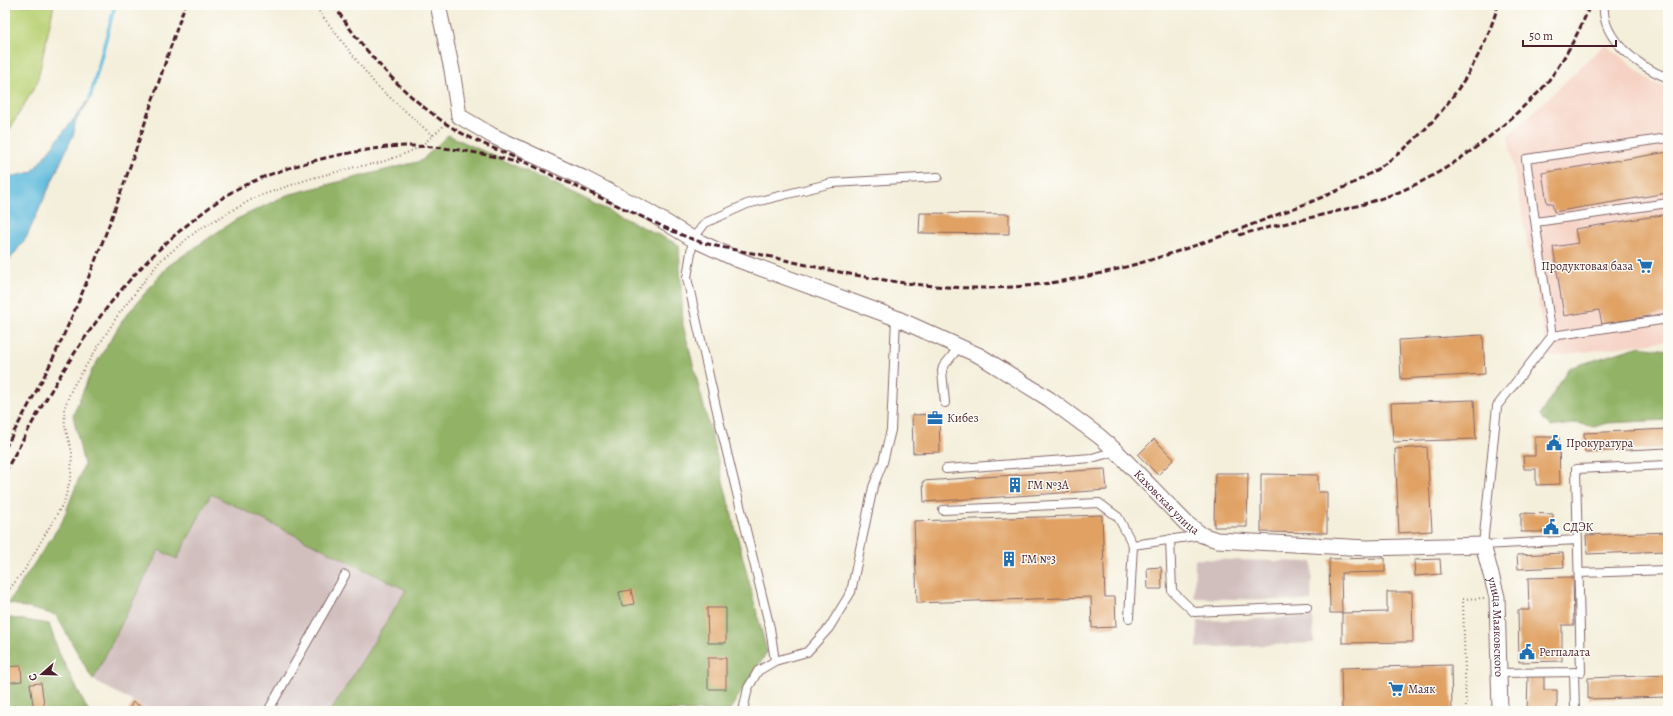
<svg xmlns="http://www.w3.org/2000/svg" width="1673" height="716" viewBox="0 0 1673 716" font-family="Alegreya,serif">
<rect width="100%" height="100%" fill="#fdfcf7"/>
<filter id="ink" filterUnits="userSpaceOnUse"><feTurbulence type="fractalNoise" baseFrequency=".025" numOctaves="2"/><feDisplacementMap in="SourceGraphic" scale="8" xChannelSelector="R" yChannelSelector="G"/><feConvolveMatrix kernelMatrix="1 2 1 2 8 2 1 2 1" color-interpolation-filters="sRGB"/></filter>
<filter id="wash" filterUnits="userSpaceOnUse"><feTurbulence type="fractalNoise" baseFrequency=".012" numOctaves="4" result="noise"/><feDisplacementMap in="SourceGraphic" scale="16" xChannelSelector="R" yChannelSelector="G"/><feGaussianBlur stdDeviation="0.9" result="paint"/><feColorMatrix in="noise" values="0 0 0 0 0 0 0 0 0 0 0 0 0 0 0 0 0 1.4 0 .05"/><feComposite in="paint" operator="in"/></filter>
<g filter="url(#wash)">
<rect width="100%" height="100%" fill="#f4efdb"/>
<!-- built -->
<path fill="#f6d2c4" d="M1605,44L1653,83L1668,87V342L1663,341L1548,357L1508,136Z"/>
<!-- industrial -->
<path fill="#d1bfbe" d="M211,494L407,591L331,711H151L93,680L159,550L177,559Z
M1195,559L1312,562L1311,601L1194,598Z
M1313,617L1314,643L1197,648L1198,621Z"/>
<!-- green -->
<path fill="#b9d175" stroke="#827850" d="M5,5H54L37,83L5,137Z"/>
<!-- forest -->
<path fill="#92b366" stroke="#6e6948" d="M448,135L559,186L679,245L683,325L767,652L729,711H331L406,590L211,494L177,559L159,550L93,680L56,615L8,603L62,522L84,465L73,415L92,370L124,318L168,266L235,220L287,195L421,161Z
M1640,346L1668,350V420L1607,423L1594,427L1578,423L1551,427L1540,415L1569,368Z
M5,617L49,624L59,653L88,711H5Z"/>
<!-- water -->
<path fill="#5db9db" stroke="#546c83" d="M92,96L75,122L74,133L26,238L5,266V178L32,172Z"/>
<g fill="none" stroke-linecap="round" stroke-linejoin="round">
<!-- stream -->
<path stroke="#5db9db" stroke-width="3.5" d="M90,98L115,5"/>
</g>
<g id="blocks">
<!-- building -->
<path fill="#e0a163" d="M1668,152L1667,193L1554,212L1552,203H1547L1542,173Z
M920,213L1009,214V234L919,233Z
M1668,214V313L1602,324L1599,310L1564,316L1553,247L1578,243L1575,229Z
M1483,335L1485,374L1401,379L1399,340Z
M1474,400L1476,439L1393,442L1391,403Z
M939,414L940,452L913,453L912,415Z
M1668,429V448L1585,452L1584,433Z
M1535,437H1559L1560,484L1536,485V469H1524L1523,456H1535Z
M1154,439L1174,459L1158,475L1138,455Z
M1427,447L1432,531L1399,533L1395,449Z
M1105,469L1107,490L924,502L923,481Z
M1215,473H1248L1247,527H1214Z
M1261,474L1318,475V492H1327V533L1261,532Z
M1521,513L1553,514V532H1521Z
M1102,515L1105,597H1115L1116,627L1092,628L1091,597L917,603L914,521Z
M1668,532V551L1587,554L1586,535Z
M1563,553L1564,567L1518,569L1517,555Z
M1385,558V572L1341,573L1342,613H1330L1329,559Z
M1440,559L1441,574L1415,576L1414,560Z
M1161,567L1162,589H1148L1147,568Z
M1573,577L1574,625H1562V661L1519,662L1518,610H1529L1528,578Z
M631,590L634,604L622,606L619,592Z
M1387,592H1412L1413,642L1342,643V613L1387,612Z
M707,608H726V643H708Z
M708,658H726V689H708Z
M1451,665L1452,711H1342L1341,668Z
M21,666L22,681L5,683V667Z
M1528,675H1544V690H1557V711H1527Z
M1668,675V697L1588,699V678Z
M41,683L45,711H34L30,684Z
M133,702L149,711H128Z"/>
</g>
</g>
<g filter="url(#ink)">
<use href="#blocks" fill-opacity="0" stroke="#866869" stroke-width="1"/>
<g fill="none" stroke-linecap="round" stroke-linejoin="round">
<defs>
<path id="lane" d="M1604,5C1601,40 1640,67 1668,78
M1536,222L1668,203
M1552,336L1526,159L1668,138
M945,403L942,371L943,367L959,347
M946,469L1092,458L1116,451
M943,510L1099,503L1118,517L1133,545L1202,535
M1170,539L1172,591L1194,612L1307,607
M1578,540L1483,545L1497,406L1552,336L1668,319
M1579,573L1668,570
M1129,618L1133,545
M775,661L807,652L829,628L851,592L873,487L883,462L891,430L896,318
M1574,672L1575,711
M1499,673L1581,672L1576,469L1668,465
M268,711L345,575
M743,711L748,688L758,671L775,661L770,628L719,420L687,278L693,239L705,223L747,204L832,183L938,177"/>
<g id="street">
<path id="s1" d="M438,5L452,70L459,116L493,136L583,178L647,211L693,239L736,259L896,318L980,356L1049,399L1099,436L1116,451L1186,523L1202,535L1217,540L1367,548L1483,545L1497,597L1500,711"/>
</g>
</defs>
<!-- lane casing -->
<use href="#lane" stroke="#866869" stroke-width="10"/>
<!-- street casing -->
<use href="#street" stroke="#866869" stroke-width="17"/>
<!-- path -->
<path stroke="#866869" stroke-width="2" stroke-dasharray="1 3" stroke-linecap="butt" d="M314,5L375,84L433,136
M5,595L25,569L64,502L71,477L72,452L65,427L64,409L72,388L118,315L160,261L198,230L256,197L309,179L355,167L379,163L402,155L420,147L447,123
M1466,711L1463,599L1484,598"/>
<!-- lane -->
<use href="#lane" stroke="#fff" stroke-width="8"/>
<!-- street -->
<use href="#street" stroke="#fff" stroke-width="15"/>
<!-- rail -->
<path stroke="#4a1f2b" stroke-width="3" stroke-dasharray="6 3" stroke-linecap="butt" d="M334,5C362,50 402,93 445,123C471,141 503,151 531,165C566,182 601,198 636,214C654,222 673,232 692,239C717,248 745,251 772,257C840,273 909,288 980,288C1078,289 1179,253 1269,218C1299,206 1329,196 1357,181C1423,146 1478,77 1498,5
M1239,235C1289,221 1342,213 1391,195C1440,177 1487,142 1524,106C1531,99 1540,92 1546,84C1564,60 1579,33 1590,5
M5,448C26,410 48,372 65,332C113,227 147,114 185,5
M5,472C55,381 105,291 187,225C202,213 218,200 235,190C265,174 305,162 339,155C361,151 385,146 408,146C444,146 484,153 519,163"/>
</g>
</g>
<!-- icons -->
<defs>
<symbol id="supermarket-bare" viewBox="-9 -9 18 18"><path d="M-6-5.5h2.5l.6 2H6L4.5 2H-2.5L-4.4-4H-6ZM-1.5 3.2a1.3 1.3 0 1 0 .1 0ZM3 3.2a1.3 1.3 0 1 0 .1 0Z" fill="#1f6fb2" stroke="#fdfcf7" stroke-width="2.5" paint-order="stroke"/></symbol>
<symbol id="office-bare" viewBox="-9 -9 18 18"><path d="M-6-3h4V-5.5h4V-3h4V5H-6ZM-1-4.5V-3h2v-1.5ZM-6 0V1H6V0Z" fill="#1f6fb2" stroke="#fdfcf7" stroke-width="2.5" paint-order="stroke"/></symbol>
<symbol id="civic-bare" viewBox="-9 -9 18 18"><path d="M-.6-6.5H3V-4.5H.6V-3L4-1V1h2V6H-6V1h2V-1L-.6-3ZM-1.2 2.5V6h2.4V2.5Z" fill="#1f6fb2" stroke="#fdfcf7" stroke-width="2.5" paint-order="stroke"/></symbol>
<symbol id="building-bare" viewBox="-9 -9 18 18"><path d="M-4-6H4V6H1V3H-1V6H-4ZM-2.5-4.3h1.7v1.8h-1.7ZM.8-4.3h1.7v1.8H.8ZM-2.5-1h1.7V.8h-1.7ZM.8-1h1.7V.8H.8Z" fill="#1f6fb2" stroke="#fdfcf7" stroke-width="2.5" paint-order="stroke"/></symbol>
</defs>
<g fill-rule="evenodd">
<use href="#supermarket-bare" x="1634" y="255" width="22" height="22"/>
<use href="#office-bare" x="924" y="407" width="22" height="22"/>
<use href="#civic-bare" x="1543" y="432" width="22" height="22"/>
<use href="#building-bare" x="1004" y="474" width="22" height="22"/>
<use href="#civic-bare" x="1540" y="516" width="22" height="22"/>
<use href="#building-bare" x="998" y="548" width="22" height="22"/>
<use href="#civic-bare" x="1516" y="641" width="22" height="22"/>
<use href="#supermarket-bare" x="1385" y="678" width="22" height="22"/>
</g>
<g text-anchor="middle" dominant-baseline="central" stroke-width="3" stroke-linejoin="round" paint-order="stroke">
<!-- poi labels -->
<g font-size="12" fill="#4a1f2b" stroke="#fdfcf7" text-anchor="start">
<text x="1633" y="266" text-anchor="end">Продуктовая база</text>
<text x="947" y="418">Кибез</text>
<text x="1566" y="443">Прокуратура</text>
<text x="1027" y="485">ГМ №3А</text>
<text x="1563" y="527">СДЭК</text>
<text x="1021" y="559">ГМ №3</text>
<text x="1539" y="652">Регпалата</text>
<text x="1408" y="689">Маяк</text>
</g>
<!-- street labels -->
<g font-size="12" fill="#4a1f2b" stroke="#fdfcf7">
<text stroke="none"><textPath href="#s1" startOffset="926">Каховская улица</textPath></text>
<text stroke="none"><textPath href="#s1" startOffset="1340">улица Маяковского</textPath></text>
</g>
</g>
<!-- margin -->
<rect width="1673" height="716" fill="none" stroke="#fdfcf7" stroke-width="20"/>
<!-- north arrow -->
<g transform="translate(42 674) rotate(250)" stroke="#fdfcf7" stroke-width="3" paint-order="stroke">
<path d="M0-3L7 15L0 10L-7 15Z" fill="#4a1f2b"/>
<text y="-6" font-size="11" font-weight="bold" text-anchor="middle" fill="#4a1f2b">С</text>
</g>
<!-- scale -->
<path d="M1523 40v6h93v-6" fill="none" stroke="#4a1f2b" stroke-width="2"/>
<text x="1529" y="40" font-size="12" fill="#4a1f2b" stroke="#fdfcf7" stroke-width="3" paint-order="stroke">50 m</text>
</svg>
